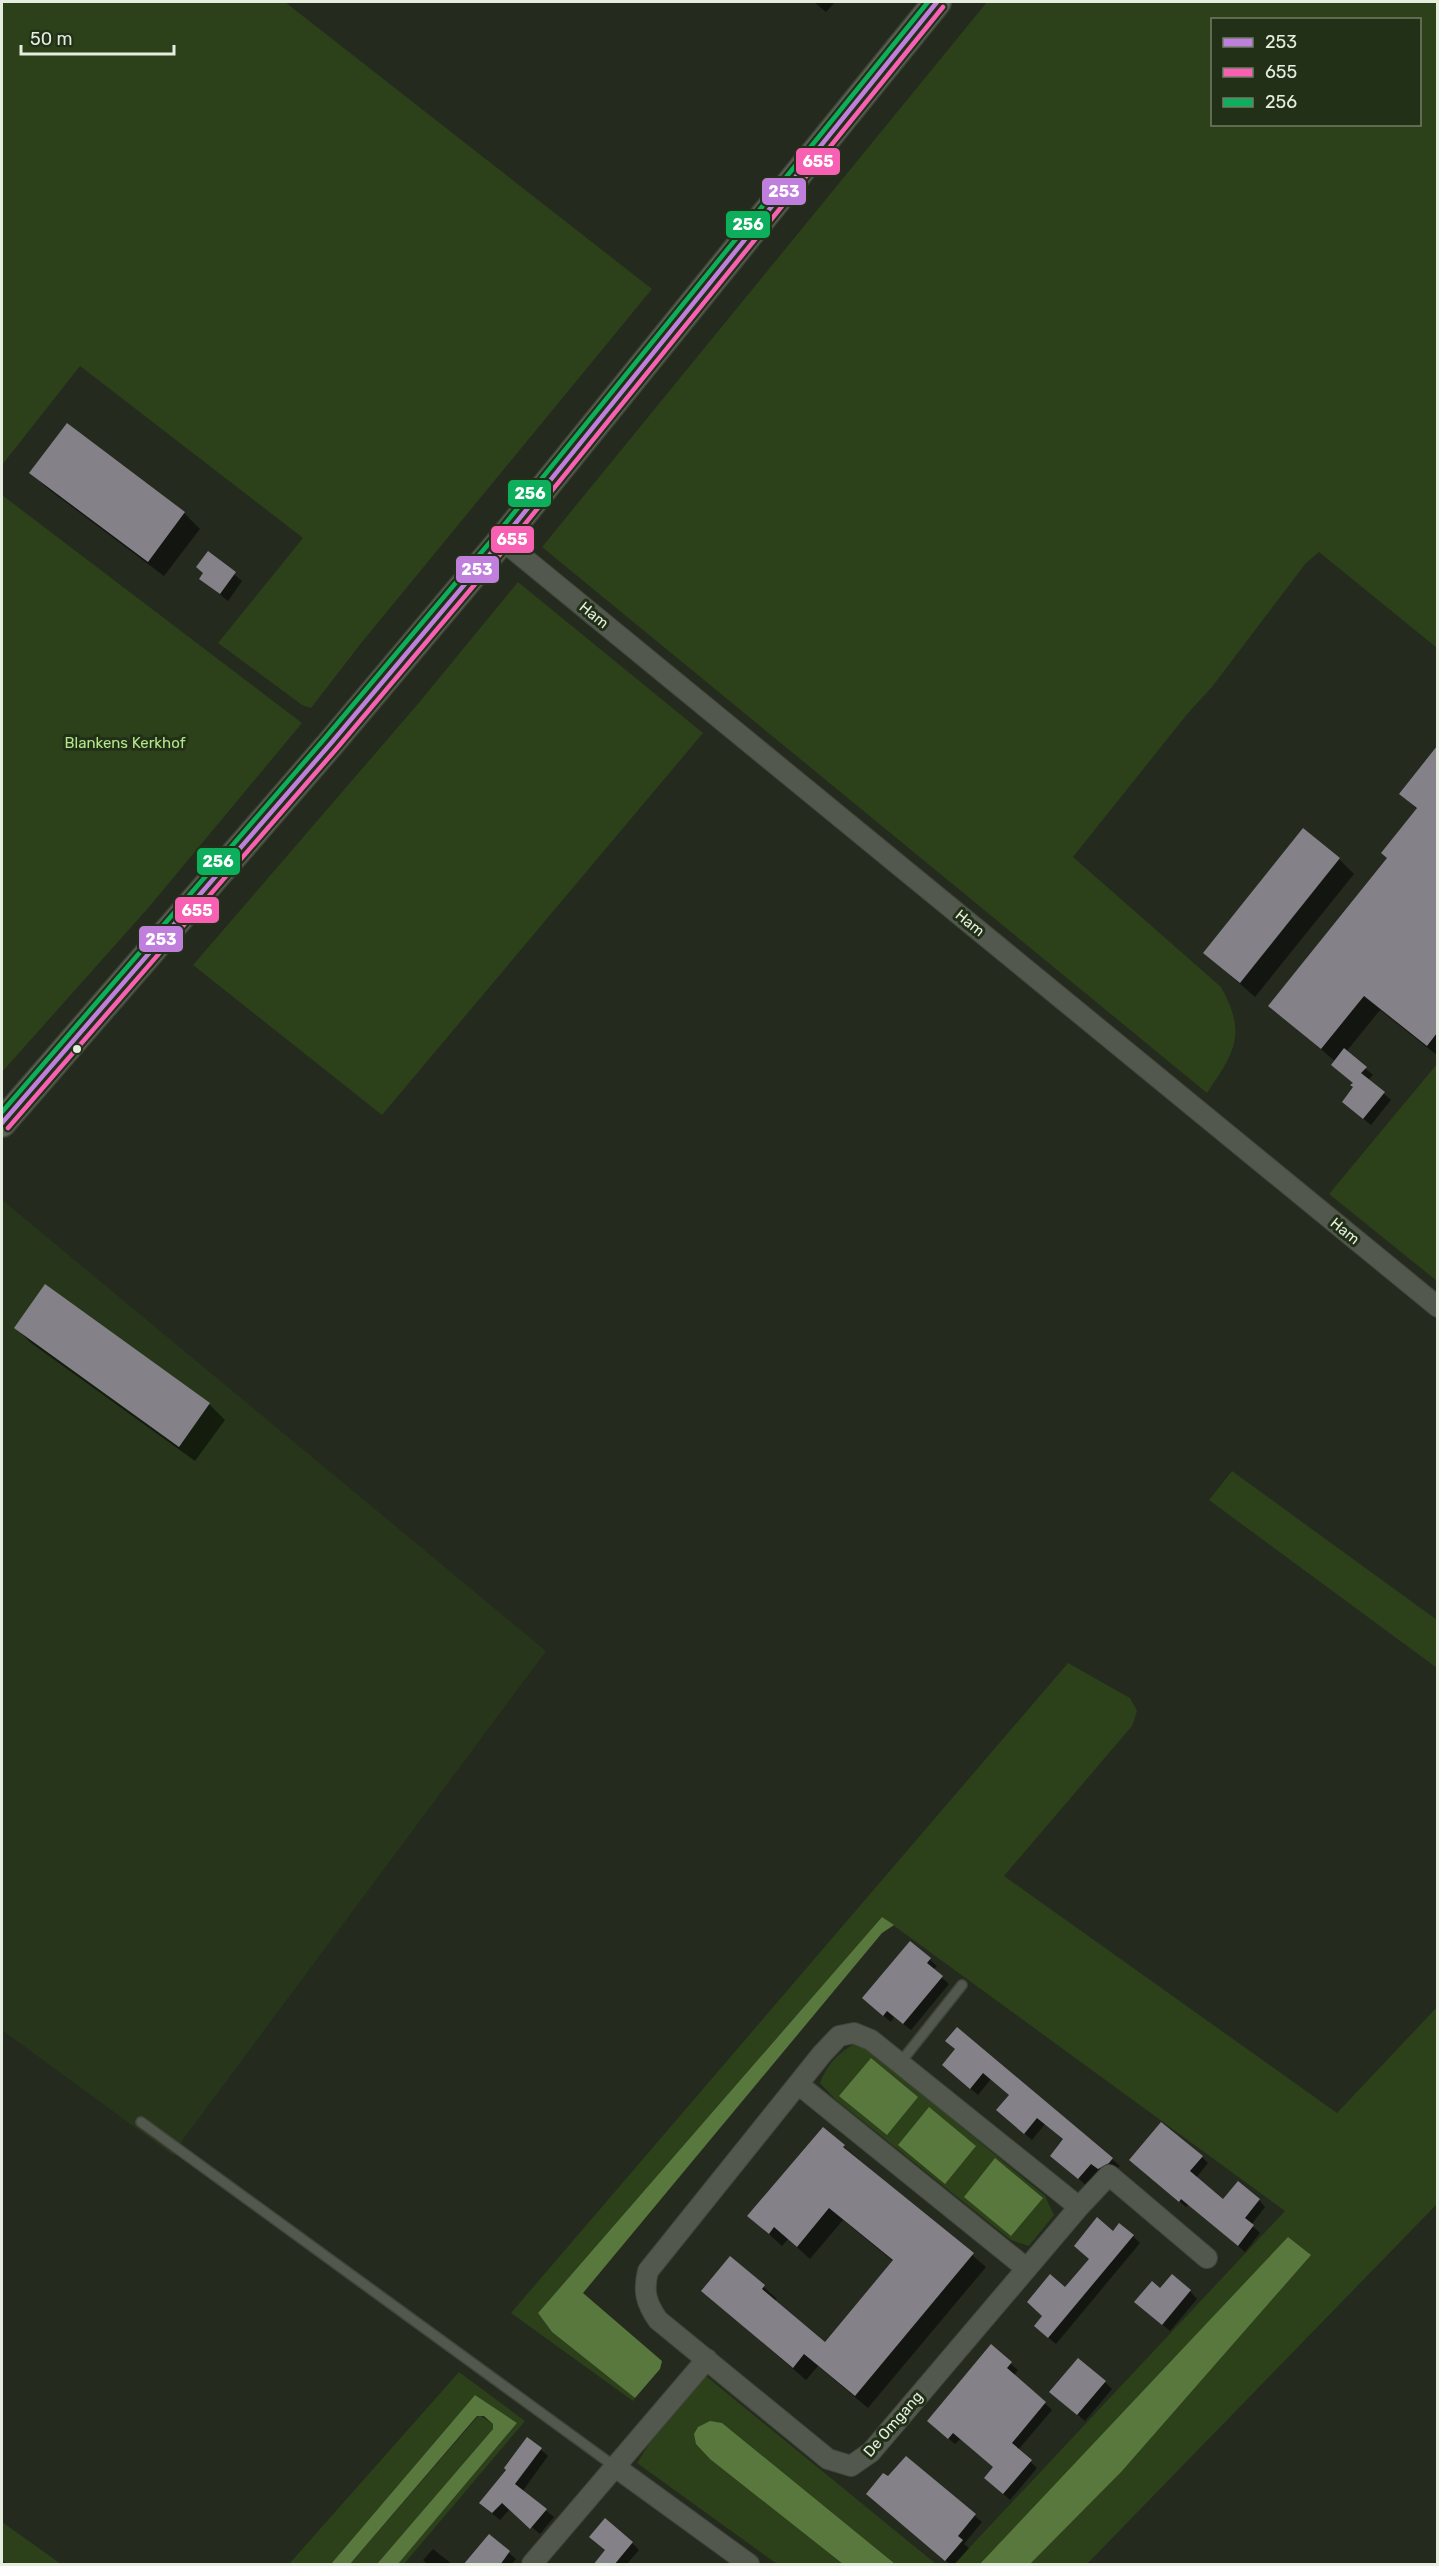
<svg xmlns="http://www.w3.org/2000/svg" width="1439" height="2566" viewBox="0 0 1439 2566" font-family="Rubik,sans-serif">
<rect width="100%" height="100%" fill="#242a1e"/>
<!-- built -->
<path fill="#27361b" d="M2,1200L546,1651L184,2138L174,2156L2,2030Z"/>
<!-- green -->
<path fill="#2c401a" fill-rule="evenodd" d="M2,2H285L652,289L362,642L311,708L302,705L218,643L303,538L80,366L2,465Z
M987,2H1437V648L1319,552L1306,563L1212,687L1188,713L1073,857L1221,987C1247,1034 1235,1052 1207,1093L542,547ZM1212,20H1420V124H1212Z
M2,495L302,723L149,907L2,1072Z
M518,582L703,733L382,1115L193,965L417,705Z
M1437,1064V1281L1329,1194Z
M1232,1471L1437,1620V1668L1209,1500Z
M1068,1663L1130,1698L1137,1711L1132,1726L1004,1876L1337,2113L1437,2007V2204L1087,2564H954L1285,2211L882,1917L538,2313L552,2332L635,2398L633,2401L511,2313Z
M856,2043L872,2053L1045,2196L1054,2215L1029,2246L1011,2240L835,2099L820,2083C827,2064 838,2053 856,2043Z
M459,2372L525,2421L404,2564H398L517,2423L475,2395L331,2564H289Z
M706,2376L936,2564H777L637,2463L649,2444Z
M479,2415L493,2424V2429L377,2564H350Z
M2,2522L61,2564H8L2,2560Z"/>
<!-- water -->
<path fill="#59783d" d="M882,1917L894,1925L882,1933L583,2293L662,2361L660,2369L635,2398L552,2332L538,2313Z
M871,2058L918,2097L887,2135L839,2096Z
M929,2107L976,2146L945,2184L898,2145Z
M995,2158L1043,2198L1011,2236L964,2197Z
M1288,2237L1311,2255L1122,2471L1030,2564H980Z
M475,2395L517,2423L398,2564H377L493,2429V2424L484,2416H477L470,2424L350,2564H331Z
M710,2421L722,2423L895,2564H843L710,2459L696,2444L694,2434L698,2427Z"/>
<!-- shadow -->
<path fill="#0007" d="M814,2H835L826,12Z
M68,425L184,513L200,529L164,576L47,488L31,473Z
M208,553L242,581L228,601L201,579L205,574Z
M1438,749V1056L1380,1010L1346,1052L1373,1075L1368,1080L1391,1100L1371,1125L1351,1109L1354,1083L1336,1062L1270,1006L1388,859L1418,810L1401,794Z
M1339,859L1354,874L1255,997L1205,953Z
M46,1286L210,1405L225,1420L195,1461L31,1343L16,1328Z
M910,1943L937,1966L933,1970L949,1984L911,2030L894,2017L891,2022L871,2005Z
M957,2050L1112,2159L1120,2166L1106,2176L1099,2170L1086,2185L1059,2163L1064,2140L1045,2124L1032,2140L1005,2117L1010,2095L991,2079L978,2095L951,2072Z
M823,2129L986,2267L868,2408L818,2366L806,2380L703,2291L731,2258L777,2299L774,2302L825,2345L894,2262L843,2220L810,2259L788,2239L782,2246L749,2216Z
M1202,2157L1208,2163L1196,2178L1223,2201L1259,2200L1265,2207L1251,2225L1260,2233L1245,2252L1189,2204L1186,2207L1138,2167Z
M1113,2233L1133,2236L1140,2243L1056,2344L1043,2333L1065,2289Z
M1160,2290L1190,2291L1197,2299L1170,2331L1144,2309Z
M991,2347L1018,2370L1014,2375L1052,2410L1018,2450L1037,2468L1010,2500L993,2485L995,2467L961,2438L955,2444L936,2428Z
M1105,2382L1112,2389L1085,2421L1059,2399Z
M528,2439L548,2456L522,2492L554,2517L540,2534L510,2509L500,2520L488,2510L508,2470Z
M906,2458L982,2522L964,2544L969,2548L955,2564H950L874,2501L888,2478Z
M489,2536L516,2559L512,2564H465Z
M632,2543L639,2550L627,2564H595L607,2551Z
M433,2549L452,2564H427L423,2560Z"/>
<!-- building -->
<path fill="#848188" d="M67,423L185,512L148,562L29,473Z
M208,551L236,572L220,594L199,579L203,573L196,567Z
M1437,746V1033L1427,1046L1364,996L1321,1049L1268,1006L1387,858L1381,853L1417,808L1399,794Z
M1303,828L1340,858L1240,983L1203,953Z
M1344,1048L1367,1067L1361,1073L1385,1092L1363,1119L1342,1102L1353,1087L1350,1085L1353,1083L1331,1065Z
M45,1284L210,1403L179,1447L14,1328Z
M910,1941L931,1958L927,1963L943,1976L903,2024L887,2011L883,2016L862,1998Z
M957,2027L1113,2158L1109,2163L1098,2169L1091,2164L1078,2179L1050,2156L1063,2139L1037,2118L1024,2134L996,2110L1009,2095L983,2073L970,2089L942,2065L955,2049L945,2041Z
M1161,2122L1203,2156L1190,2171L1223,2199L1238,2181L1260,2199L1245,2218L1254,2225L1238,2246L1181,2199L1179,2202L1129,2160Z
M823,2127L845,2145L843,2147L974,2253L855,2396L804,2354L793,2368L701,2291L730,2256L765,2285L762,2289L825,2342L893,2260L829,2208L797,2247L774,2227L769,2234L747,2216Z
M1097,2217L1113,2231L1119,2223L1134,2235L1048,2338L1034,2326L1042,2316L1027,2302L1050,2274L1065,2287L1089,2259L1074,2246Z
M1172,2274L1191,2290L1162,2325L1134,2302L1152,2281L1160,2288Z
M991,2344L1012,2362L1007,2368L1046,2402L1012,2443L1032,2460L1003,2494L984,2478L993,2467L953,2433L948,2439L927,2421Z
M1078,2358L1106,2381L1077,2415L1049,2392Z
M527,2437L542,2448L515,2484L547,2509L530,2529L502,2503L492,2513L479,2503L506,2470L504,2468Z
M906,2456L976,2514L958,2536L963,2540L945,2561L866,2494L883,2473L888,2476Z
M605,2518L633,2542L614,2565H593L605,2550L589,2537Z
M489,2534L510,2551L500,2565H463Z"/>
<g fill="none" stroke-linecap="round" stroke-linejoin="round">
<defs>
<path id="lane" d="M900,2063L962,1985
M141,2122L614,2466"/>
<path id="street" d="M502,540L1438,1307
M854,2033L871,2040L1079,2207L871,2452L851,2466L828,2459L658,2320C646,2303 643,2291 648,2271L822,2054L839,2036Z
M798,2084L1026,2268
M1079,2207L1109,2175L1207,2258
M614,2466L749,2564
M532,2564L707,2359"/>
<path id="secondary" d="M2,1123L332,742L502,540L937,2"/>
</defs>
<!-- lane casing -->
<use href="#lane" stroke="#40463b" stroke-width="12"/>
<!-- street casing -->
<use href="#street" stroke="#40463b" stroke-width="22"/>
<!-- secondary casing -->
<use href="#secondary" stroke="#40463b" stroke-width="30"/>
<!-- lane -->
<use href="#lane" stroke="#52584e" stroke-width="9"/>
<!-- street -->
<use href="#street" stroke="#52584e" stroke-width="20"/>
<!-- secondary -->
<use href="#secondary" stroke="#596054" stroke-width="27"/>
<defs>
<path id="bus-1" d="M2,1123L332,742L502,540L937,2"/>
<path id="bus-2" d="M8,1128L338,747L508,545L943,7"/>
<path id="bus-3" d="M2,1112L326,737L496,535L928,2"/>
</defs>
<!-- bus-1 casing -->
<use href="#bus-1" stroke="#233018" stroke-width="9"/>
<!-- bus-2 casing -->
<use href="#bus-2" stroke="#233018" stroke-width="9"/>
<!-- bus-3 casing -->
<use href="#bus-3" stroke="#233018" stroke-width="9"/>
<!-- bus-1 -->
<use href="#bus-1" stroke="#c07fdc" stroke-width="4.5"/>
<!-- bus-2 -->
<use href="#bus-2" stroke="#f860b3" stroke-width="4.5"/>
<!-- bus-3 -->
<use href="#bus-3" stroke="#0daf5c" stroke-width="4.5"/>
</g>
<!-- markers -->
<circle fill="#e4edde" stroke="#233018" stroke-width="2" cx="77" cy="1049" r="5"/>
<g text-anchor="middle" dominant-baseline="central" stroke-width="6" stroke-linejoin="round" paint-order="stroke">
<!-- street labels -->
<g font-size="15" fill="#e4edde" stroke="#233018">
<text transform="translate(594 615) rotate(39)">Ham</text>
<text transform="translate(970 923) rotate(39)">Ham</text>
<text transform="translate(1345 1231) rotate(39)">Ham</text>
<text transform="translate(893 2424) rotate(-49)">De Omgang</text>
</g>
<!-- park labels -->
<g font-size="15" fill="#b3e58a" stroke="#233018">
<text x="125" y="743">Blankens Kerkhof</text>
</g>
</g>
<g stroke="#233018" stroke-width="2">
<rect x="795" y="147" width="46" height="29" rx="6" fill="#f860b3"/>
<rect x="761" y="177" width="46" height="29" rx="6" fill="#c07fdc"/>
<rect x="725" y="210" width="46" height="29" rx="6" fill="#0daf5c"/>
<rect x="507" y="479" width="45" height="29" rx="6" fill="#0daf5c"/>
<rect x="490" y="525" width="45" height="29" rx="6" fill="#f860b3"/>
<rect x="455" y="555" width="45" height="29" rx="6" fill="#c07fdc"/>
<rect x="196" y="847" width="45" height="29" rx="6" fill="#0daf5c"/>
<rect x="174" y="896" width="46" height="28" rx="6" fill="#f860b3"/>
<rect x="138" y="925" width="46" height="28" rx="6" fill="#c07fdc"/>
</g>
<g font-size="16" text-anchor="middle" font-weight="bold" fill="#fff">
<text x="818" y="167">655</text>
<text x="784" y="197">253</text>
<text x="748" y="230">256</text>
<text x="530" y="499">256</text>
<text x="512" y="545">655</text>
<text x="477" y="575">253</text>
<text x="218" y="867">256</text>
<text x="197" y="916">655</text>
<text x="161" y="945">253</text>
</g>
<!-- border -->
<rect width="1439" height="2566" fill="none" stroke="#e4edde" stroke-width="6"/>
<!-- legend -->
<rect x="1211" y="18" width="210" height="108" fill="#233018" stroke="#707c67" stroke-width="1.5"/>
<rect x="1223" y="38" width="30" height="9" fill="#c07fdc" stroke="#707c67" stroke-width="1.5"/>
<text x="1265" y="48" font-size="18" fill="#e4edde">253</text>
<rect x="1223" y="68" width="30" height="9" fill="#f860b3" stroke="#707c67" stroke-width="1.5"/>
<text x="1265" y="78" font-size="18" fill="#e4edde">655</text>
<rect x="1223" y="98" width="30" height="9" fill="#0daf5c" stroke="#707c67" stroke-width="1.5"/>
<text x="1265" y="108" font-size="18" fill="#e4edde">256</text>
<!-- scale -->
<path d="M21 45v9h153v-9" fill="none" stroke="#e4edde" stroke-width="3"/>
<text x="30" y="45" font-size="18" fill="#e4edde" stroke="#233018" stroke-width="4.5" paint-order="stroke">50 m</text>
</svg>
